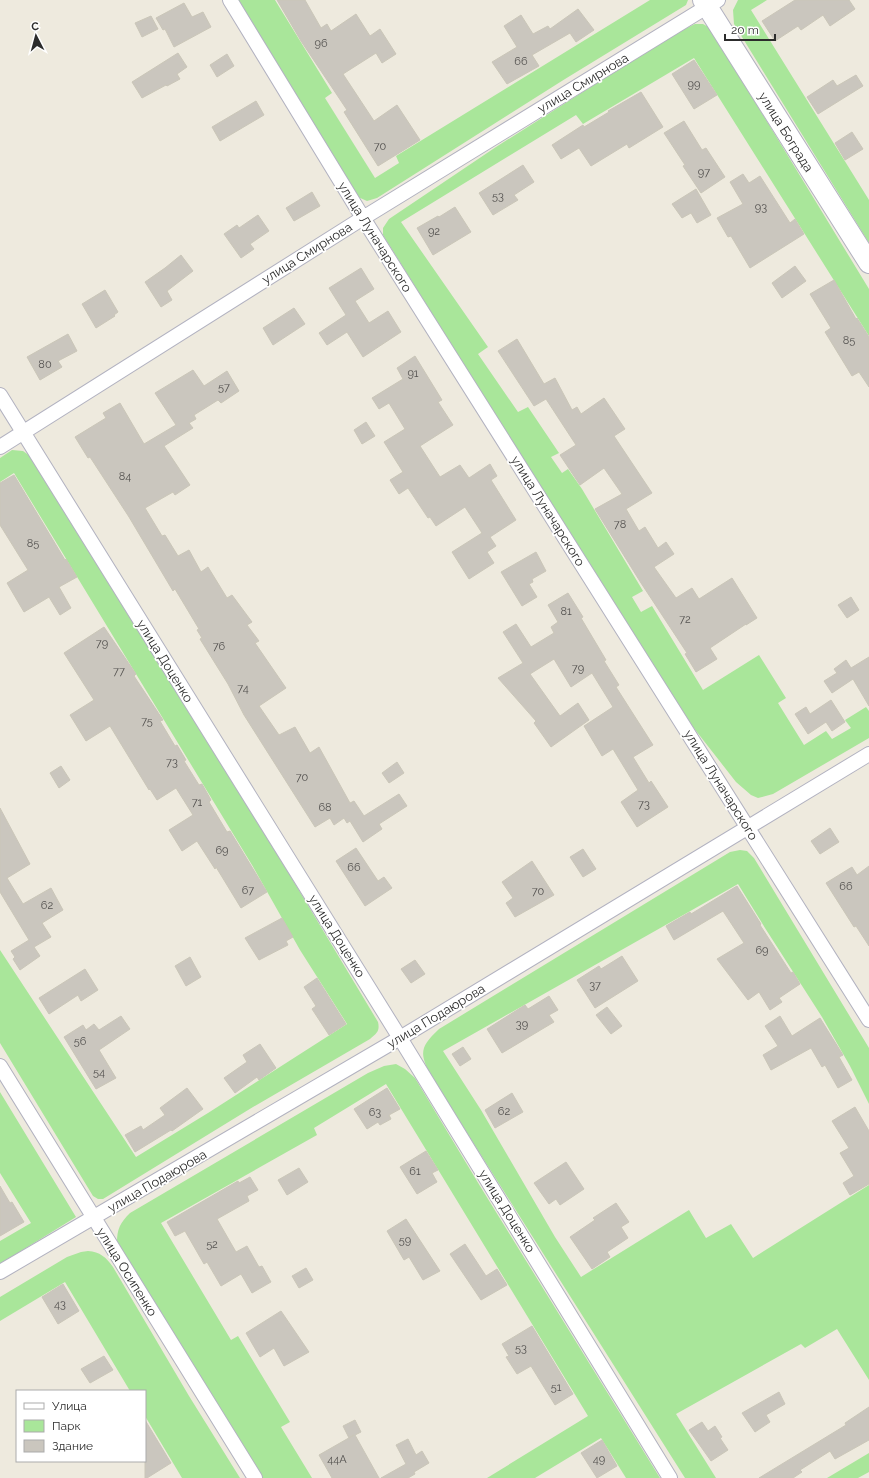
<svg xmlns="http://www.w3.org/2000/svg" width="869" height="1478" viewBox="0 0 869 1478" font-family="Raleway,sans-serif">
<rect width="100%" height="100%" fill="#eeeade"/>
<!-- green -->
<path fill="#a9e69a" d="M237,0H275L332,93L325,98L375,178L399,163L396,156L650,0H688L686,5L565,79L377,198L367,201L358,197Z
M738,0H767L751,10L869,200V243L734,24L733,10Z
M695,24H703L710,28L869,289V336L694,58L583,124L576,115L401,222L488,347L478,354L518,412L528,407L559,453L551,457L562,473L568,469L582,489L643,591L632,597L641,612L652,606L703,690L759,655L786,698L778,703L804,745L826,731L832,739L851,728L845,720L866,707L869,711V738L773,794L758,798L751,795L736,782L693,727L588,564L383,235V228L389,219L496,147L674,34Z
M12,450L23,451L30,456L285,867L378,1022C380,1031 377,1033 370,1039L253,1107L103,1199H98L93,1196L0,1043V950L136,1157L208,1113L347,1024L300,950L252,865L14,473L0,482V458Z
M740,850L747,851L754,858L869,1048V1104L850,1066L822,1017L765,928L738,884L443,1051L481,1110L555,1237L581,1277L689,1210L706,1238L731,1224L753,1258L869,1185V1380L837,1329L805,1348L801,1344L676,1414L716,1478H685L431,1076C419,1053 420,1047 439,1029L730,852Z
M396,1064L405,1069L415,1078L480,1186L660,1478H626L601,1438L535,1478H487L588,1416L386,1084L314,1128L317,1135L161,1223L231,1340L238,1336L290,1422L281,1427L312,1478H259L117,1243C117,1229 120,1223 130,1213L368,1073L384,1066Z
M0,1092L76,1217L0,1264V1241L31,1223L0,1173Z
M88,1251C100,1252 106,1257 113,1267L189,1396L240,1478H182L145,1416V1391H130L65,1282L0,1321V1297L67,1257L81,1252Z
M869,1453V1472L858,1478H827Z"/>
<!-- building -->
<path fill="#cac6be" stroke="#cac6b8" d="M277,0H305L321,28L327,24L331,31L356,14L370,36L380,29L396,54L382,63L376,53L343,74L374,121L397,105L420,140L378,166L344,112L347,110L301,41Z
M795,0H849L855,9L830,26L823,15L801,30L798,26L775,41L762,21Z
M184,3L192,17L203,12L211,27L174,47L165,29L163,30L156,18Z
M578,9L594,30L576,42L570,33L532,55L539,66L507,84L492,62L517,47L504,26L521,15L533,34L548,26L550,29Z
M151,16L158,29L142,37L135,23Z
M178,53L187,67L177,74L180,79L167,86L166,85L142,98L132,82Z
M227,54L234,66L217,77L210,65Z
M694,60L717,95L694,109L672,74Z
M856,75L863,86L818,114L807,97L833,80L837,86Z
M641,92L663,127L629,148L627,144L591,166L579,148L561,159L552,145L583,125L584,127L609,112L608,111Z
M256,101L264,115L220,141L212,127Z
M684,121L702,150L706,148L725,177L701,193L683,166L685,165L664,133Z
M852,132L863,149L845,160L835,143Z
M523,165L534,182L514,195L518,200L493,215L479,193Z
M743,174L749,183L760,176L790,223L795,219L804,234L750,268L731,236L728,237L717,218L743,204L730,182Z
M696,189L711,215L697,223L691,213L682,218L672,204Z
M312,192L320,206L294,221L286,208Z
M455,207L471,232L433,255L417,228L438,216L439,217Z
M258,215L269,231L250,244L254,249L241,258L224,234L237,225L239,228Z
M181,255L193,271L167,291L172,300L161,307L145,282L165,268Z
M795,266L806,281L782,298L772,283Z
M361,268L374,289L355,301L369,323L388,311L401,332L363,357L347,332L327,345L319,333L346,315L329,288Z
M834,280L856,319L857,318L869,337V387L859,372L852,376L825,332L831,328L810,294Z
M105,290L118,312L114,315L115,316L96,328L82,304Z
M294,308L305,324L273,345L263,328Z
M68,334L77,351L58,361L62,367L40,380L27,357Z
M517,339L544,384L555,378L572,410L577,407L581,414L604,398L625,429L614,436L652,493L626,509L639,531L645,527L658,548L666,542L674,554L654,567L676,598L692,588L699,599L732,578L757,618L746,625V624L710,648L717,659L696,672L685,654L687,653L641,583L595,509L622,494L604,468L580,485L560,455L576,445L546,399L534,406L498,351Z
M415,356L442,400L438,402L453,425L420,446L440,477L460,465L469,478L490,464L497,476L491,480L516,520L490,537L496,546L487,552L494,563L469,579L452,552L482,533L465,507L436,526L430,517L428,518L408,488L399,494L390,480L403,472L384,442L405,429L389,403L379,409L372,398L403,379L397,368Z
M193,370L204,386L227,371L239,391L221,403L218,400L194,415L196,419L189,423L193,428L164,446L190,485L175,495L173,492L145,508L162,536L165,535L178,556L189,550L201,572L208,567L227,598L232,595L252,622L247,625L259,641L255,643L286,688L259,706L279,735L295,727L310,753L319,747L350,803L354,801L364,816L399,794L407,806L379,824L382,829L363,842L350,821L347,823L344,818L334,825L330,818L315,827L244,715L228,684L200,639L202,638L197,630L199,629L175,589L173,591L129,517L90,457L88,458L75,437L106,418L103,413L120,403L144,444L176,425L155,393Z
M366,422L375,436L362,444L354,430Z
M14,475L65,560L66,559L77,577L59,587L71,608L60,615L49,597L24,612L7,583L28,570L0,525V483Z
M536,552L546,571L532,579L533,582L529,584L537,597L522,606L501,572Z
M568,593L583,617L581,618L606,660L604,661L619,685L616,687L653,745L633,757L649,783L651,781L668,807L637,827L621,802L638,790L613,749L602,756L584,726L613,707L592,673L571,687L554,659L530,674L560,716L578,703L589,720L551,747L534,723L536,721L498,678L523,663L503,632L516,624L531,647L554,633L551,627L558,622L548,605Z
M851,597L859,610L847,618L838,605Z
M104,627L136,674L134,676L163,720L160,721L175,746L177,745L186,760L184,761L199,785L202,784L211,800L209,802L227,832L230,831L267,892L241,908L216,867L215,869L197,841L182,851L169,830L193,815L176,788L157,800L150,789L149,790L110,726L86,741L70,715L94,700L64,653Z
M869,657V706L853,679L832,693L824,681L837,673L834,669L846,660L851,668Z
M831,700L845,722L832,731L826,722L808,734L795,714L806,707L810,714Z
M397,762L404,773L389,783L382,773Z
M61,766L70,780L59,788L50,773Z
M0,808L30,864L7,878L23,904L51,888L63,910L42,923L51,937L34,947L40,956L20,970L13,959L15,957L11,951L29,940L0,892Z
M830,828L839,842L820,854L811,841Z
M356,848L378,881L384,877L392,888L365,906L336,861Z
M583,849L596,869L583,877L570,857Z
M532,861L554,895L515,917L506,903L513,898L502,882Z
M869,866V946L856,926L854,927L826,883L852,867L857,875Z
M737,886L761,924L760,925L791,973L793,972L800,984L779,998L782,1002L770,1010L759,992L748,1000L717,959L744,943L723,911L674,940L666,926L690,912L691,914Z
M282,918L293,937L286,941L288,945L259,960L245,938Z
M622,956L638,981L595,1008L577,980L599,966L601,969Z
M190,957L201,977L186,986L175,966Z
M415,960L425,974L411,983L401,969Z
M85,969L98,990L81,1001L78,995L49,1014L39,998Z
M317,978L346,1024L329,1035L312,1009L316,1006L304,987Z
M549,996L558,1010L549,1015L554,1022L502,1053L487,1029L525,1005L528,1009Z
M607,1007L622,1026L611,1034L596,1015Z
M121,1016L130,1029L99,1050L116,1078L96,1089L64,1037L83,1025L86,1030L94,1024L99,1030Z
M780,1016L792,1036L820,1018L843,1055L839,1057L852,1080L838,1088L825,1065L822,1067L811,1048L771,1070L763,1055L778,1046L765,1026Z
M260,1044L276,1068L259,1080L257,1077L235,1093L224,1078L247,1062L243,1055Z
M463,1047L471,1059L460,1066L452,1054Z
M187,1088L203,1109L172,1131L171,1130L135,1152L125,1135L141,1126L143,1130L165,1115L160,1108Z
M387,1088L400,1109L389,1115L391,1119L380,1125L378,1122L367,1129L354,1109Z
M512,1093L523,1112L495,1128L485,1110Z
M855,1107L869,1131V1184L850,1195L843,1183L854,1176L840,1153L849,1148L832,1121Z
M426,1151L438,1170L432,1173L437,1182L417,1194L400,1167Z
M566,1162L584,1189L560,1205L556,1199L549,1204L534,1183Z
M299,1168L308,1182L287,1195L278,1180Z
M250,1177L258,1190L247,1196L249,1201L217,1219L236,1252L247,1246L259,1267L262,1266L271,1282L252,1293L241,1274L221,1286L207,1262L204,1264L185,1231L175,1236L167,1222L238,1181L239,1183Z
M0,1186L10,1203L12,1202L24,1222L0,1236Z
M616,1203L629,1222L621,1227L628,1238L607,1252L610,1257L592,1269L570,1237L595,1220L593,1218Z
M406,1219L440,1271L423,1280L409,1257L404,1260L387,1231Z
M465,1244L486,1276L497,1269L507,1285L481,1300L450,1254Z
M306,1268L313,1280L299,1288L292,1276Z
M63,1284L79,1311L58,1324L42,1297Z
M281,1311L309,1352L284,1366L274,1348L260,1357L246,1333Z
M532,1326L573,1394L555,1405L531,1366L517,1374L506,1357L509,1356L502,1344Z
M104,1356L113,1370L90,1383L81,1369Z
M779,1392L785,1404L766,1415L770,1422L755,1432L742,1413Z
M869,1407V1440L835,1459L830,1451L800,1470L802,1472L793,1478H759L846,1425L845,1423Z
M145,1420L171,1463L147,1478H145Z
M355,1420L361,1432L355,1435L379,1478H332L319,1455L354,1435L349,1438L343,1426Z
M702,1422L708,1431L715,1426L722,1437L720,1438L728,1450L711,1461L689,1430Z
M408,1439L416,1455L422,1451L429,1463L414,1472L415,1474L408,1478H381L406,1464L396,1445Z
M602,1440L617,1466L597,1478L581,1453Z"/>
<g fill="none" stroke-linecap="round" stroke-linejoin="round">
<defs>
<path id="street" d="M230,0L363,218L869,1020
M0,395L400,1038L670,1478
M0,447L363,218L718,0
M0,1066L255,1478
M0,1272L400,1038L869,754"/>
<path id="secondary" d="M703,0L869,263"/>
</defs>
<!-- street casing -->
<use href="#street" stroke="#b2b2c0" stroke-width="16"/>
<!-- secondary casing -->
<use href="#secondary" stroke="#b2b2c0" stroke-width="22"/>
<!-- street -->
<use href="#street" stroke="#fff" stroke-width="14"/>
<!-- secondary -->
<use href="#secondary" stroke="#fff" stroke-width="20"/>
</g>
<g text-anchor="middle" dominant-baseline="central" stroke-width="3.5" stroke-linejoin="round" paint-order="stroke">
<!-- number labels -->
<g font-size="11" fill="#545250">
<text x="321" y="43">96</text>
<text x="521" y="61">66</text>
<text x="694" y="84">99</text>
<text x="380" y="146">70</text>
<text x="704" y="172">97</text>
<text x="498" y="196">53</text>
<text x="761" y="207">93</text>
<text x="434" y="231">92</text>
<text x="849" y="340">85</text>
<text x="45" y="364">80</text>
<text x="413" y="373">91</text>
<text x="224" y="387">57</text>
<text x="125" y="476">84</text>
<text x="620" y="524">78</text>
<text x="33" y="543">85</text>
<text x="566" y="611">81</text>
<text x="685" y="619">72</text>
<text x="102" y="643">79</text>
<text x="219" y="646">76</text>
<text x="578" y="668">79</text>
<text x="119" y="671">77</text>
<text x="243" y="688">74</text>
<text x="147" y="721">75</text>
<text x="172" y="762">73</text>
<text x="302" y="777">70</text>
<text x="197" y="802">71</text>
<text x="644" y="804">73</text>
<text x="325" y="807">68</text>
<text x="222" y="850">69</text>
<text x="354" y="867">66</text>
<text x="846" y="886">66</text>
<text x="248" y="890">67</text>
<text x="538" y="891">70</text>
<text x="47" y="905">62</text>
<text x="762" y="950">69</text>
<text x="595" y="985">37</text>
<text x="522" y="1024">39</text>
<text x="80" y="1041">56</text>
<text x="99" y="1072">54</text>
<text x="504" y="1111">62</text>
<text x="375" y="1112">63</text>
<text x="415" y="1171">61</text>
<text x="405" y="1240">59</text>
<text x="212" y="1244">52</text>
<text x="60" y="1304">43</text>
<text x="521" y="1348">53</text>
<text x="556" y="1387">51</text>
<text x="337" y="1459">44А</text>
<text x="599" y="1459">49</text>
</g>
<!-- street labels -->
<g font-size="13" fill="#2c2c2c" stroke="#fff">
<text transform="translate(583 83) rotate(-31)">улица Смирнова</text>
<text transform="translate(786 132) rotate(58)">улица Бограда</text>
<text transform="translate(375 237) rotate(58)">улица Луначарского</text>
<text transform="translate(307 253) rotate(-32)">улица Смирнова</text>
<text transform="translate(548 511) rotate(58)">улица Луначарского</text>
<text transform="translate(165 661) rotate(58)">улица Доценко</text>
<text transform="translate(721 785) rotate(58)">улица Луначарского</text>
<text transform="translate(337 936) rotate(58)">улица Доценко</text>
<text transform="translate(436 1016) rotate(-31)">улица Подаюрова</text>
<text transform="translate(157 1181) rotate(-30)">улица Подаюрова</text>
<text transform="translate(507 1211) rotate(58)">улица Доценко</text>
<text transform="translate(127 1272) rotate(58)">улица Осипенко</text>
</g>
</g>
<!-- legend -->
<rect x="16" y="1390" width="130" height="72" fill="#ffffff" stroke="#ababab"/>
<rect x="24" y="1403" width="20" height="6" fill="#ffffff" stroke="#ababab"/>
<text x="52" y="1410" font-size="12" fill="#2c2c2c">Улица</text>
<rect x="24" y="1420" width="20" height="12" fill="#a9e69a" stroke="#ababab"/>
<text x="52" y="1430" font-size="12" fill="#2c2c2c">Парк</text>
<rect x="24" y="1440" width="20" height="12" fill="#cac6be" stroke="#ababab"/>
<text x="52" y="1450" font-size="12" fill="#2c2c2c">Здание</text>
<!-- north arrow -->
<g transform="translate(36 36) rotate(354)" stroke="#ffffff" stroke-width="3" paint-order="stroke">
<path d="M0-3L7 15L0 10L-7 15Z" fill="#2c2c2c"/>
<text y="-6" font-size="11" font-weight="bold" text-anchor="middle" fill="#2c2c2c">С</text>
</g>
<!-- scale -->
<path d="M725 34v6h50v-6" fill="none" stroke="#2c2c2c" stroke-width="2"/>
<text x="731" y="34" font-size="12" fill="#2c2c2c" stroke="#ffffff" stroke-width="3" paint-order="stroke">20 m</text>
</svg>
